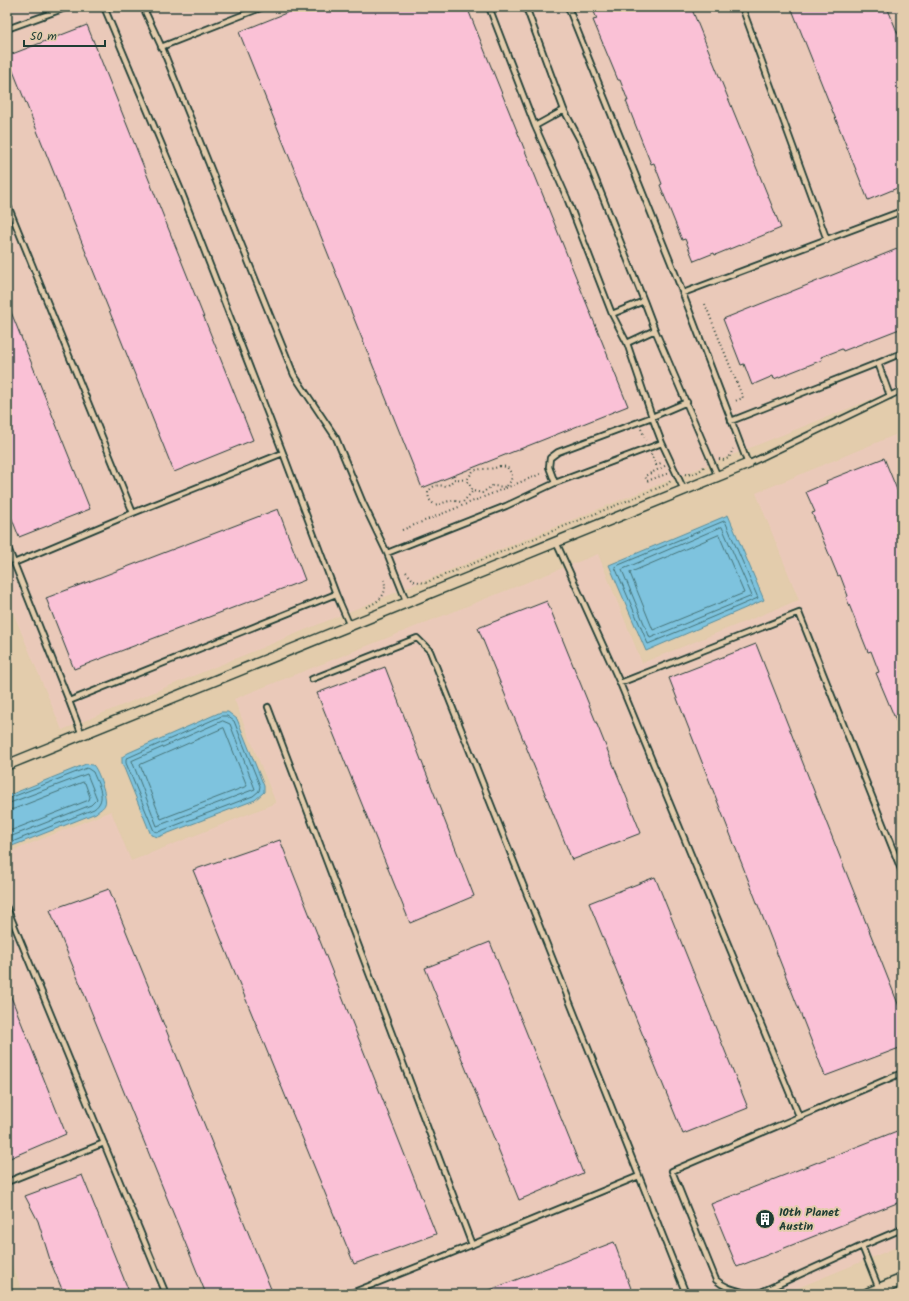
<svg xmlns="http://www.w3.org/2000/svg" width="909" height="1301" viewBox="0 0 909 1301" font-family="Kalam,sans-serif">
<rect width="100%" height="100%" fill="#e3ccac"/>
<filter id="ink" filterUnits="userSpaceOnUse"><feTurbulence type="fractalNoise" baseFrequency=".025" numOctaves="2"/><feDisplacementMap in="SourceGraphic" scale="8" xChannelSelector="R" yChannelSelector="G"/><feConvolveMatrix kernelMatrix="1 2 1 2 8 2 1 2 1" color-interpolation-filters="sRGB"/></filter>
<g filter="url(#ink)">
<!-- built -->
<path fill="#eac9b9" d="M15,7H902V387L620,500L62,730L7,598V11Z
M902,432V1245L783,1294H24L7,1254V853L111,811L131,861L276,803L234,699L598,554L642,663L799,600L756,493Z"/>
<!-- water -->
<path fill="#7ec3de" stroke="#588d9a" d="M728,515L764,600L646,651L609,565Z
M221,712H228L237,719L264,786V792L255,800L158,837L151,835L122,763V757L128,753Z
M86,764C87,764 92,765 93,765C98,769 108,799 105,804C104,808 99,810 96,813L7,848V796Z"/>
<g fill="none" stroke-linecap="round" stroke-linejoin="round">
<!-- shore -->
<path stroke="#457378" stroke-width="1" d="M725,521L758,598L648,644L615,567Z
M722,527L752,596L650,638L622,570Z
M719,535L744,593L653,630L630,573Z
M222,716H227L234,721L260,786L259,791L253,796L158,832L154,831L126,763V759Z
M223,721L230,724L255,789L157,826L132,761Z
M224,728L247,786L161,819L140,765Z
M7,799L87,768L93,772C98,785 108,799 94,809L7,844
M7,804L87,774L97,799L91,805L7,838
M7,810L14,809L83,782L85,783L90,797L89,800L7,832"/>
</g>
<!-- building -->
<path fill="#fac1d6" stroke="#1f3d34" d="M301,7H467L628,406L422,488L239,32Z
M592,7H691L781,228L715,255L714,253L694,261L685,239L682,240L660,185L662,184L654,163L651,164L626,101H628L620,80H618L593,20L597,19Z
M791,7H887L902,44V186L868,200Z
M87,25L253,440L174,472L7,56Z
M902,247V328L843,351L842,349L821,357L822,360L774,379L773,376L752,385L744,364L741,365L723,319Z
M7,302L90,509L19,537L7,506Z
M884,458L902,502V735L876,673L879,672L871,651L868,652L846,597L848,596L840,575L838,576L812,513L815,512L806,492L827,483L826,481Z
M278,509L305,580L74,669L46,598Z
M547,601L641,833L572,860L478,628Z
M756,644L902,1014V1047L825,1076L669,678Z
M385,667L474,896L410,923L317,693Z
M280,840L436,1234L354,1264L193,870Z
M655,877L748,1108L683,1134L589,903Z
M109,889L273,1294H206L50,910Z
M490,942L583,1173L519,1200L425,968Z
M7,987L66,1134L10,1158L7,1150Z
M902,1129V1201L737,1267L711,1204Z
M82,1175L130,1294H64L51,1263L38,1221L25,1196Z
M614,1242L633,1294H482V1293Z"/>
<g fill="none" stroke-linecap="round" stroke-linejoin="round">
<defs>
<path id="service" d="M104,7L180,188L283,453
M143,7L163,50L294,375L336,438L363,503L387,553L407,603
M489,7L535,126
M526,7L564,110
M568,7L675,273L748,464L902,390
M742,7L827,240
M7,29L68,7
M161,47L263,7
M7,203L133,513
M683,293L902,211
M612,314L567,198L535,126L564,110L580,140L644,301
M627,343L612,314L644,301L655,330
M878,363L902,353
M687,402L652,417L627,343L655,330L718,477
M731,421L878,363L890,396
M662,443L684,490
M556,542L620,683L799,1116
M7,545L14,563
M387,553L506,506L555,483L662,443L652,417L558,452L550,458L549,467L555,483
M312,679L417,638L430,651L639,1176
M620,683L799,613L902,872
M69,701L14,563L133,513L283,453L336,594
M268,707L472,1245
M82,735L69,701L336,594L350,626
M7,908L166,1294
M7,1182L104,1143
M862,1246L902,1229
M349,1294L442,1257L639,1176L686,1294
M750,1294C737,1290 726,1289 716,1280L672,1171L902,1073
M757,1294L862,1246L879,1289"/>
<path id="minor" d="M7,765L748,464"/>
<path id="tertiary" d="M868,1294L902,1280"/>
</defs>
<!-- service casing -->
<use href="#service" stroke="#1f3d34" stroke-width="8"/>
<!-- minor casing -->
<use href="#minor" stroke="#1f3d34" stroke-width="12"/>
<!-- tertiary casing -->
<use href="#tertiary" stroke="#1f3d34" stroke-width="14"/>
<!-- path -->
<path stroke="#1f3d34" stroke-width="2" stroke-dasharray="1 3" stroke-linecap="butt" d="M705,304L743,398L735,401
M641,429L646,440
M651,454L656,465L663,462
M719,459L724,460L729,458L733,449
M500,466L507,467L512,474L511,481L506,487L492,486L482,493L473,491L467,480L473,471C482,467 490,471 500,466Z
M665,466L645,476L647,481L669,473
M685,474C692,476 702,471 705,465
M467,480L455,479L447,486C439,485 432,484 428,493L429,499C436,509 440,503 449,501C454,500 458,502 463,502L473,491
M402,530L543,473
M406,572L414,581L425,583L668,484L671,480
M366,607C379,602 388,595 384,580"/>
<!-- service -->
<use href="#service" stroke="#e3ccac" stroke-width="4.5"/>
<!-- minor -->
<use href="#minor" stroke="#e3ccac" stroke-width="9"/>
<!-- tertiary -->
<use href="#tertiary" stroke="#e3ccac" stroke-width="11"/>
</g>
</g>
<!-- icons -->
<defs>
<symbol id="building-disc" viewBox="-11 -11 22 22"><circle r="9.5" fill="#1f3d34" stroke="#e3ccac"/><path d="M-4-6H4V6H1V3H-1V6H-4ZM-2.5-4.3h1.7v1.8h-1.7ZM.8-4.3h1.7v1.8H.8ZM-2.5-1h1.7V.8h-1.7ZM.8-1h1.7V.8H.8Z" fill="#fff"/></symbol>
</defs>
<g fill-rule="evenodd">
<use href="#building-disc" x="754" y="1208" width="22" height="22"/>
</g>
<g text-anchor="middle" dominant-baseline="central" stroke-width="4" stroke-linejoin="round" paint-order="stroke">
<!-- poi labels -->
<g font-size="12" font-weight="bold" fill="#1f3d34" stroke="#e3ccac" text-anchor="start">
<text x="779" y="1212">10th Planet<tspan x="779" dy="14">Austin</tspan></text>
</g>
</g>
<!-- margin -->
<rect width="909" height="1301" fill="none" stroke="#e3ccac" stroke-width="24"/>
<rect x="12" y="12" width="885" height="1277" fill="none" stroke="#1f3d34" stroke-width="1.5" filter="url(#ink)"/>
<!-- scale -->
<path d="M24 40v6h81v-6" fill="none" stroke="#1f3d34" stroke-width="2"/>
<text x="30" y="40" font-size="12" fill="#1f3d34" stroke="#e3ccac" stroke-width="3" paint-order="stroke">50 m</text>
</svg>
